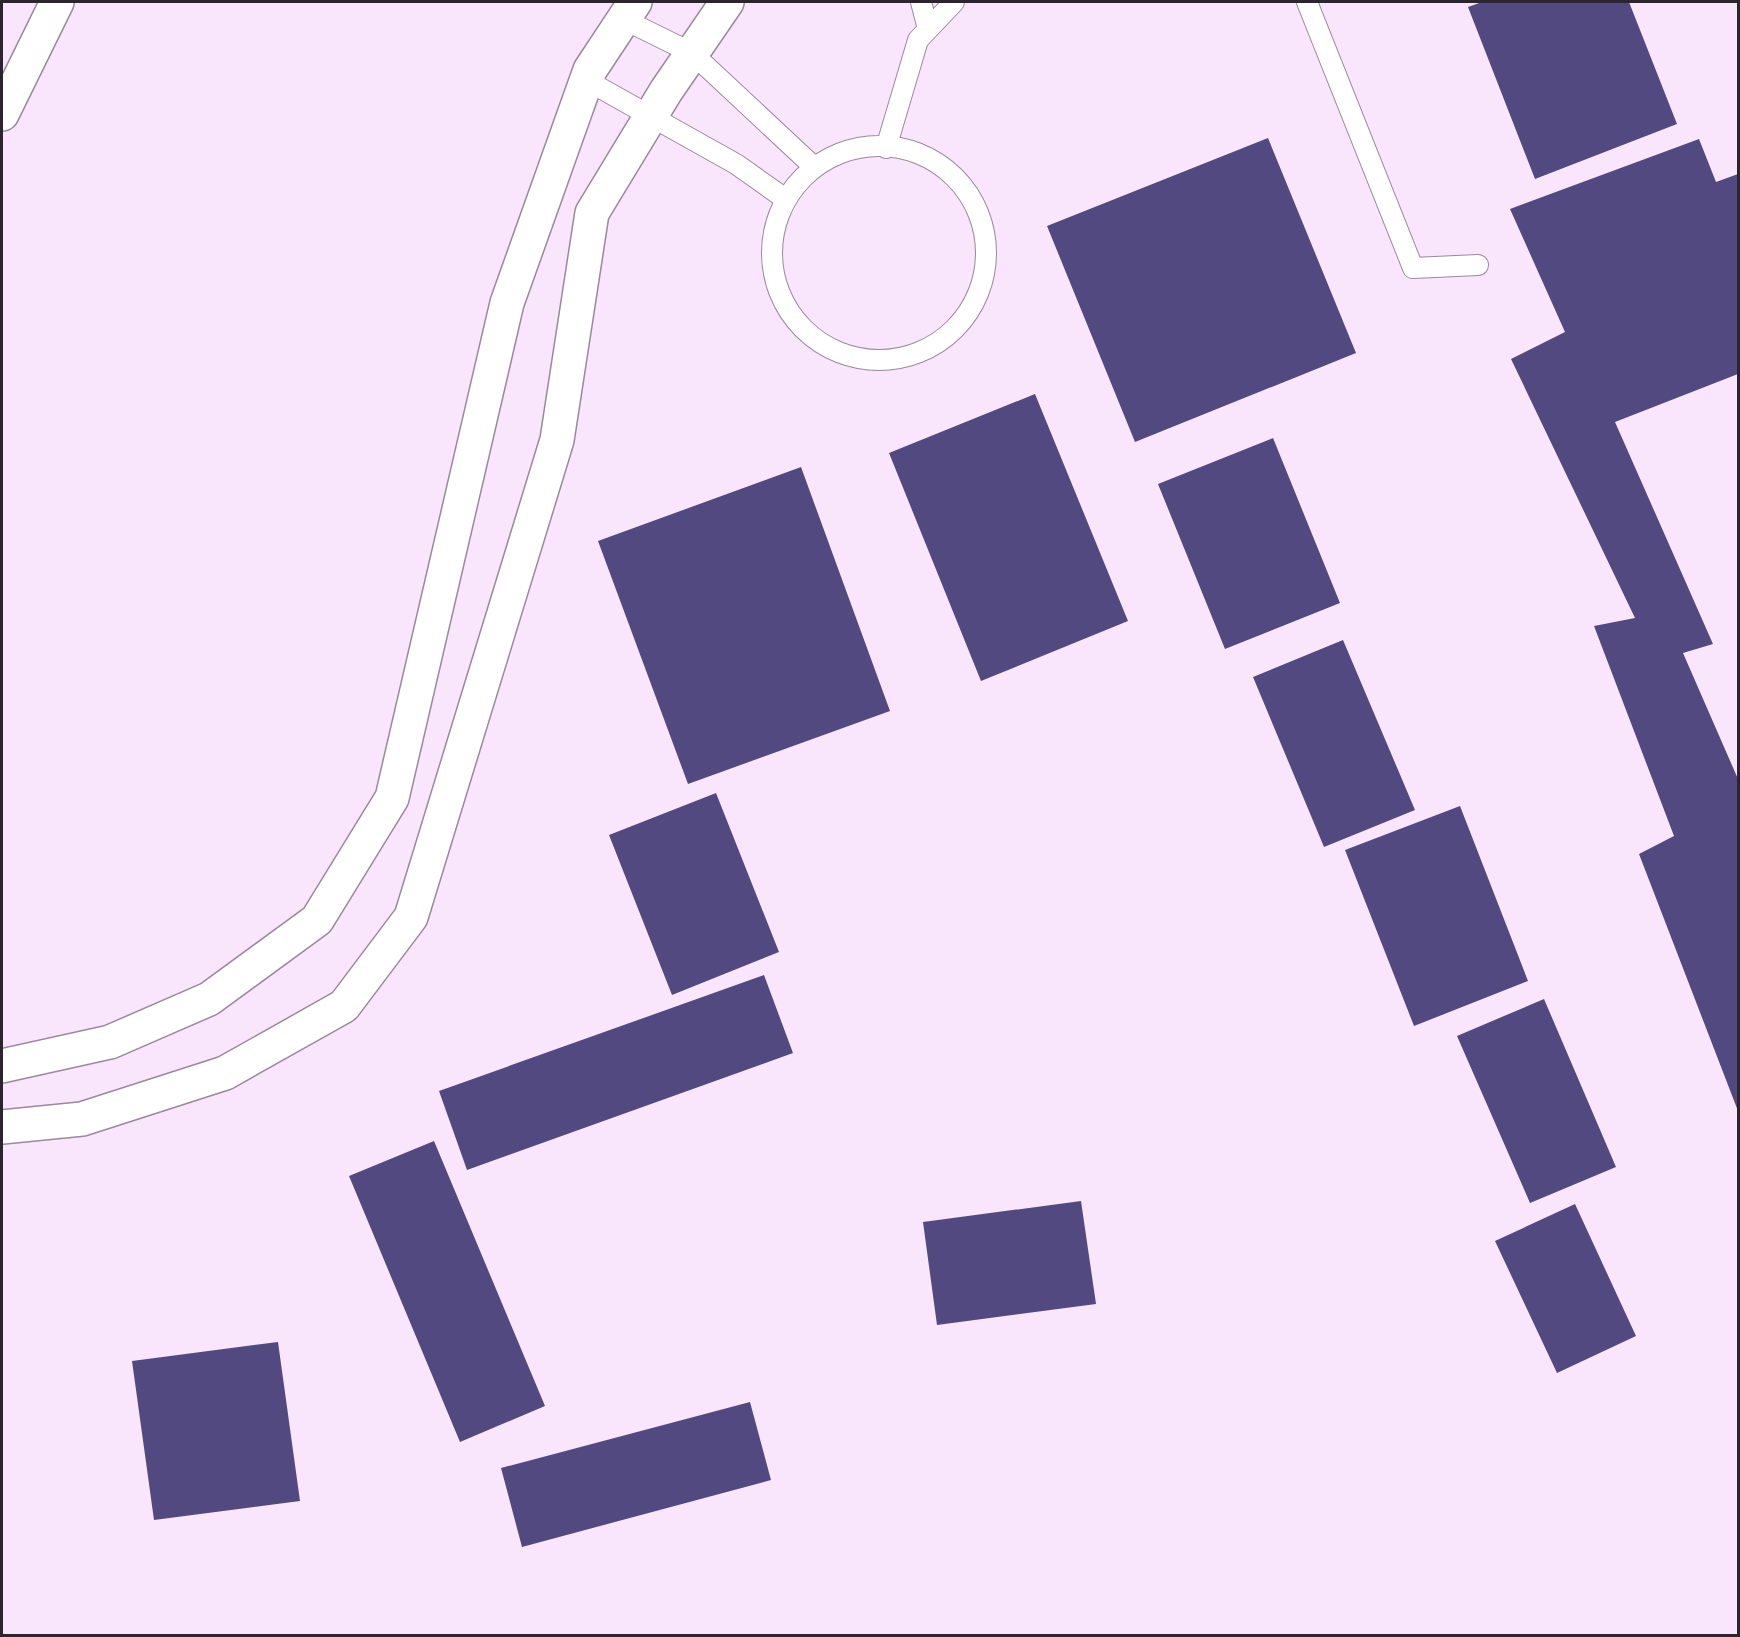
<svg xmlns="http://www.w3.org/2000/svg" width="1740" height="1637" viewBox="0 0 1740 1637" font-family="'Varela Round',sans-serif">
<rect width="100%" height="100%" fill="#fae6fc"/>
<!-- building -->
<path fill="#534981" d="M1482,2H1629L1677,124L1535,179L1468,7Z
M1268,138L1356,353L1135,442L1047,226Z
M1699,139L1716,182L1738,174V374L1615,422L1713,644L1683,653L1738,779V1111L1639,854L1674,836L1594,626L1635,618L1511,359L1565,332L1510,209Z
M1035,394L1128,621L981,681L889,453Z
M1273,438L1340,603L1225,649L1158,484Z
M801,467L890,711L688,784L598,541Z
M1343,640L1415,810L1324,847L1253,677Z
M716,793L779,952L672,995L609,835Z
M1460,806L1528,981L1414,1026L1345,850Z
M764,975L793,1053L467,1170L439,1091Z
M1544,999L1616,1167L1530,1203L1457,1036Z
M434,1141L545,1406L460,1442L349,1176Z
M1081,1201L1096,1304L937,1325L923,1222Z
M1575,1204L1636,1336L1557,1373L1495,1241Z
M278,1342L300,1501L154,1520L132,1361Z
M750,1402L771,1480L522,1547L501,1468Z"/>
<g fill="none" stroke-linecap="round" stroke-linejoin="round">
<defs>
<path id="service" d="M921,2L928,29
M1307,2L1413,268L1478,265
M623,19L692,53L813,166
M586,80L736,164L784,198
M772 253a107 107 0 1 1 214 0a107 107 0 1 1-214 0Z
M886,148L918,40L954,2"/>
<path id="minor" d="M2,1066L110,1042L209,999L317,920L392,798L507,303L590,70L635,2
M2,1127L82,1119L225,1073L344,1006L411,917L557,440L592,213L666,91L727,2"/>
<path id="secondary" d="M2,114L57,2"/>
</defs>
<!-- service casing -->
<use href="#service" stroke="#9a889c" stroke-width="22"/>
<!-- minor casing -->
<use href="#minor" stroke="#9a889c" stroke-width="36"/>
<!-- secondary casing -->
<use href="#secondary" stroke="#9a889c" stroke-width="36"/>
<!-- service -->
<use href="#service" stroke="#fff" stroke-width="20"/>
<!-- minor -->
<use href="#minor" stroke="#fff" stroke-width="33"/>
<!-- secondary -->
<use href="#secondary" stroke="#fff" stroke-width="33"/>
</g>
<!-- border -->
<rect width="1740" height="1637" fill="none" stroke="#2c252d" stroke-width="6"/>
</svg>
